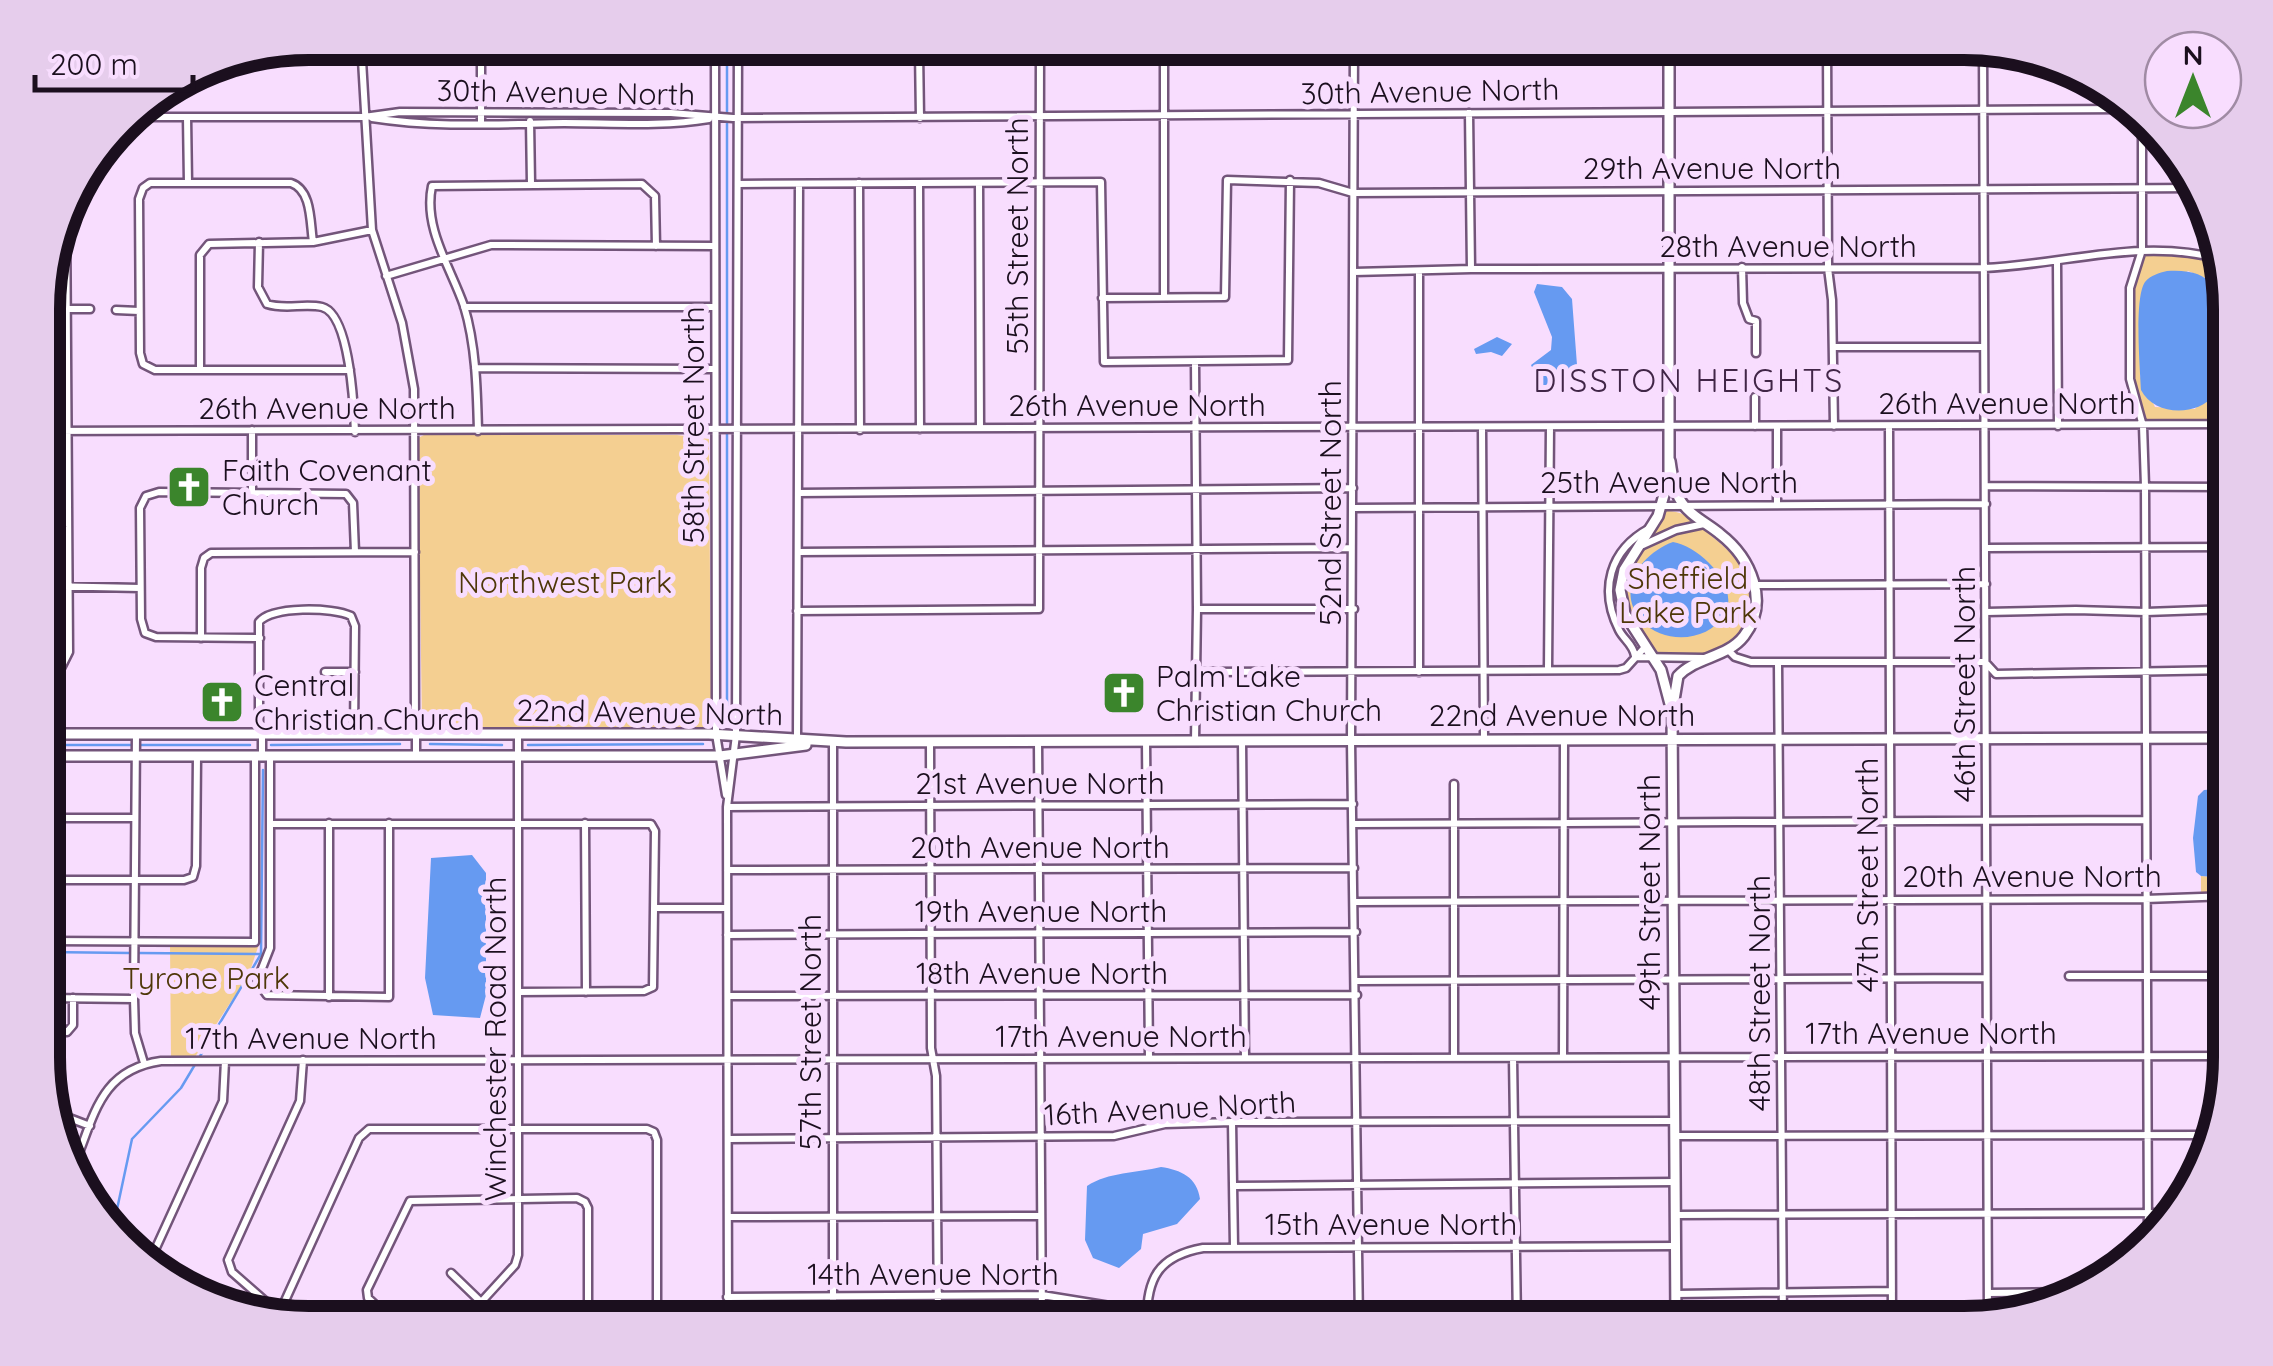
<svg xmlns="http://www.w3.org/2000/svg" width="2273" height="1366" viewBox="0 0 2273 1366" font-family="Quicksand,sans-serif">
<rect width="100%" height="100%" fill="#f8ddfe"/>
<!-- green -->
<path fill="#f4cf91" fill-rule="evenodd" d="M2146,254L2182,255L2221,262L2225,275L2226,414L2220,420L2146,421L2134,377L2135,284ZM2188,271L2210,280L2219,304L2216,379L2195,409L2155,407L2140,376V301Z
M424,435H677L709,439L711,721L707,728L422,727L418,438Z
M1665,511C1684,511 1689,518 1704,530C1720,543 1737,555 1746,575C1761,612 1737,650 1698,655C1686,657 1672,655 1660,655C1637,627 1608,593 1636,558C1648,542 1657,529 1665,511Z
M2201,876L2230,878V892L2201,895Z
M170,944H259L249,974L195,1057H171Z"/>
<!-- water -->
<path fill="#669af1" d="M2167,271C2220,268 2219,295 2218,339C2217,357 2217,376 2214,395C2197,417 2154,416 2141,390C2140,368 2134,298 2145,282C2151,275 2159,273 2167,271Z
M1537,284L1562,287L1572,299L1577,365L1572,377L1552,392L1542,389L1531,365L1551,350L1552,337L1534,292Z
M1497,337L1512,344L1502,356L1491,352L1476,354L1474,349Z
M1673,542C1700,546 1742,588 1724,615C1708,642 1664,645 1642,621C1614,590 1642,553 1673,542Z
M2230,788V878L2201,876L2196,872L2193,838L2198,796L2204,790Z
M472,855L486,873V995L480,1018L433,1015L425,978L431,858Z
M1161,1167C1181,1170 1197,1177 1200,1199L1177,1224L1143,1234L1141,1249L1119,1268L1093,1258L1085,1240L1087,1186C1108,1172 1137,1173 1161,1167Z"/>
<g fill="none" stroke-linecap="round" stroke-linejoin="round">
<!-- stream -->
<path stroke="#669af1" stroke-width="2.5" d="M727,425V43
M727,433V721
M430,744L502,745
M45,745H250
M271,745L400,744
M528,745L703,744
M45,952L130,953
M138,953L260,954
M113,1228L132,1139L181,1088L261,954L263,770"/>
<defs>
<path id="minor" d="M361,43L372,230L402,323L414,389L415,733
M424,43L435,52H636L649,43
M715,43L716,734L726,795
M797,43V52L977,50L978,43
M1110,43L1123,50L1164,51
M1228,43V47L1289,48V43
M1354,43L1351,741L1359,1323
M1827,43L1828,268L1832,300L1834,426
M1983,48L1988,1321
M265,51L363,52
M919,51L920,118
M481,52V123
M1469,113L1471,269
M127,117H364L400,112L671,113L733,118L2128,109
M187,117L188,183
M372,118C435,128 500,124 564,123C612,123 662,127 709,119
M530,121L531,184
M2142,123V250L2130,288V379L2143,426L2145,486L2148,1237
M859,183L860,430
M919,183L920,429
M979,183L980,428
M738,184L1101,182L1104,362L1288,360L1290,180
M259,242L258,287L267,304C285,310 304,303 322,307C350,314 354,407 355,432
M313,242C310,222 312,190 291,183H150L143,188L139,199L140,353L143,364L155,370H350
M54,246H67
M2057,262L2058,426
M1742,267L1743,303L1749,319L1756,321V353
M1419,271V672
M1354,272L1471,269L1984,268C2063,265 2141,237 2220,259
M386,276L491,245L715,246
M2229,288V424
M1164,297V43
M1102,298L1225,297L1227,180L1319,183L1353,193L2198,188
M464,307H715
M45,309H90
M116,310L139,311
M1833,347H1984
M475,368L715,369
M45,370H67
M200,370V255L209,244L313,242L372,230
M1755,397V426
M1889,426L1892,1323
M1482,428L1484,739
M252,430V491
M45,431L2230,424
M478,431C477,390 476,345 464,306C451,268 423,228 432,186L642,184L655,196L656,246
M1986,486L2230,487
M798,493L1353,488
M1777,504V427
M1352,508L1986,504
M45,519L68,524
M1643,545L1676,530L1704,524
M1986,548L2230,547
M798,552L1351,548
M1755,585L1986,584
M45,586L140,588
M1197,609H1354
M797,611L1039,609L1040,43
M1986,612L2076,610L2146,612L2230,609
M201,638V568L204,558L211,553L415,552
M260,638L156,637L145,633L141,619L140,508L146,496L159,492L346,494L353,503L355,552
M1728,650L1735,657L1751,662H1985L1996,674L2230,670
M1635,656C1633,644 1624,640 1619,630C1599,590 1609,550 1650,528
M1636,657L1704,658
M1778,663L1783,1323
M1548,670L1550,427
M325,672H355
M1195,672L1619,670L1626,668L1645,647
M45,674L61,668L69,652L66,205
M262,733V756
M416,733V756
M136,734L134,999L135,1033L144,1063
M259,734V622C271,606 333,607 351,616L355,626L354,733
M797,739L799,184
M1038,741L1042,1323
M1146,741L1149,1058
M1195,741L1197,609L1195,362
M1242,741L1245,1058
M930,742L931,1048L936,1076L938,1323
M270,756V948L257,981L267,995L389,997V823
M727,807L1353,804
M45,818H134
M329,823V997
M585,823L586,992
M270,824H651L655,831L653,987L644,991L518,992
M1353,824L2144,820
M727,870L1354,868
M45,880H184L193,877L196,866L197,756
M1354,902L2145,899L2230,896
M654,908H727
M727,935L1356,932
M45,941L255,942V756
M2069,976H2230
M1357,981L1985,978
M728,996L1357,995
M45,998L134,999
M60,998V1029L67,1032L73,1025V998
M1563,1057L1564,740
M1454,1058V784
M1513,1058L1517,1323
M51,1107L64,1116L90,1126
M1232,1122L1234,1247
M1675,1136L2212,1135
M728,1139L1114,1136L1165,1124L1232,1122L1675,1121
M73,1168C94,1119 98,1070 161,1061L2230,1056
M1233,1186L1675,1182
M1676,1215L2172,1213
M728,1217L1041,1216
M149,1263L223,1101L225,1061
M451,1273L481,1302
M1988,1293L2083,1292
M1676,1294L1892,1291
M727,1297L1042,1295L1147,1312L1676,1308
M279,1314L359,1138L369,1129H647L654,1132L657,1140V1323
M281,1315L232,1272L228,1260L300,1101L303,1060
M395,1323L368,1298L367,1290L410,1201L577,1198L585,1202L588,1208V1305L574,1323
M462,1323L515,1265L518,1255V734
M728,1323L727,807L736,735L738,43
M833,1323V742
M1147,1323C1146,1279 1158,1256 1203,1248L1676,1246"/>
<path id="major" d="M1669,43V477L1658,516L1624,570L1620,590L1625,614L1661,670L1670,704
M1670,461C1672,473 1673,488 1679,498C1688,515 1707,523 1720,534C1751,558 1770,602 1744,636C1727,658 1697,656 1678,676L1672,712L1676,1323
M45,734H709L846,742L2230,738
M45,756H720L806,745"/>
</defs>
<!-- minor casing -->
<use href="#minor" stroke="#73557a" stroke-width="11"/>
<!-- major casing -->
<use href="#major" stroke="#73557a" stroke-width="14"/>
<!-- minor -->
<use href="#minor" stroke="#fff" stroke-width="6"/>
<!-- major -->
<use href="#major" stroke="#fff" stroke-width="9"/>
</g>
<!-- icons -->
<defs>
<symbol id="church-square" viewBox="-11 -11 22 22"><rect x="-9" y="-9" width="18" height="18" rx="4" fill="#3b852c" stroke="#f8ddfe"/><path d="M-1.2-6h2.4v3.5h3.3v2.4h-3.3V6h-2.4V-.1h-3.3v-2.4h3.3Z" fill="#fff"/></symbol>
</defs>
<g fill-rule="evenodd">
<use href="#church-square" x="164" y="462" width="50" height="50"/>
<use href="#church-square" x="1099" y="668" width="50" height="50"/>
<use href="#church-square" x="197" y="677" width="50" height="50"/>
</g>
<g text-anchor="middle" dominant-baseline="central" stroke-width="10" stroke-linejoin="round" paint-order="stroke">
<!-- street labels -->
<g font-size="30" fill="#1b0f1e" stroke="#f8ddfe">
<text transform="translate(1430 91) rotate(-1)">30th Avenue North</text>
<text transform="translate(566 92) rotate(1)">30th Avenue North</text>
<text x="1712" y="168">29th Avenue North</text>
<text transform="translate(1017 236) rotate(-90)">55th Street North</text>
<text x="1788" y="246">28th Avenue North</text>
<text x="2007" y="403">26th Avenue North</text>
<text x="1137" y="405">26th Avenue North</text>
<text x="327" y="408">26th Avenue North</text>
<text transform="translate(693 425) rotate(-90)">58th Street North</text>
<text x="1669" y="482">25th Avenue North</text>
<text transform="translate(1330 503) rotate(-90)">52nd Street North</text>
<text transform="translate(1964 684) rotate(-90)">46th Street North</text>
<text transform="translate(650 712) rotate(1)">22nd Avenue North</text>
<text x="1562" y="715">22nd Avenue North</text>
<text x="1040" y="783">21st Avenue North</text>
<text x="1040" y="847">20th Avenue North</text>
<text transform="translate(1867 875) rotate(-90)">47th Street North</text>
<text x="2032" y="876">20th Avenue North</text>
<text transform="translate(1649 892) rotate(-90)">49th Street North</text>
<text x="1041" y="911">19th Avenue North</text>
<text x="1042" y="973">18th Avenue North</text>
<text transform="translate(1759 993) rotate(-90)">48th Street North</text>
<text transform="translate(810 1032) rotate(-90)">57th Street North</text>
<text x="1931" y="1033">17th Avenue North</text>
<text x="1121" y="1036">17th Avenue North</text>
<text x="311" y="1038">17th Avenue North</text>
<text transform="translate(495 1039) rotate(-90)">Winchester Road North</text>
<text transform="translate(1170 1108) rotate(-3)">16th Avenue North</text>
<text x="1391" y="1224">15th Avenue North</text>
<text x="933" y="1274">14th Avenue North</text>
</g>
<!-- poi labels -->
<g font-size="30" fill="#1b0f1e" stroke="#f8ddfe" text-anchor="start">
<text x="222" y="470">Faith Covenant<tspan x="222" dy="34">Church</tspan></text>
<text x="1156" y="676">Palm Lake<tspan x="1156" dy="34">Christian Church</tspan></text>
<text x="254" y="685">Central<tspan x="254" dy="34">Christian Church</tspan></text>
</g>
<!-- park labels -->
<g font-size="30" fill="#4e3708" stroke="#f8ddfe">
<text x="1688" y="578">Sheffield<tspan x="1688" dy="34">Lake Park</tspan></text>
<text x="565" y="582">Northwest Park</text>
<text x="206" y="978">Tyrone Park</text>
</g>
<!-- neighbourhood labels -->
<g font-size="32" letter-spacing="2.5" fill="#412647" stroke="#f8ddfe">
<text x="1689" y="380">DISSTON HEIGHTS</text>
</g>
</g>
<!-- crop -->
<path d="M0 0H2273V1366H0ZM309 60H1964A249 249 0 0 1 2213 309V1057A249 249 0 0 1 1964 1306H309A249 249 0 0 1 60 1057V309A249 249 0 0 1 309 60Z" fill="#e6cdec" fill-rule="evenodd"/>
<path fill="none" stroke="#1b0f1e" stroke-width="12" d="M309 60H1964A249 249 0 0 1 2213 309V1057A249 249 0 0 1 1964 1306H309A249 249 0 0 1 60 1057V309A249 249 0 0 1 309 60Z"/>
<!-- north arrow -->
<g transform="translate(2193 80)"><circle r="48" fill="#f8ddfe" stroke="#a08ba4" stroke-width="2.5"/>
<path d="M0-8L18 38L0 25L-18 38Z" fill="#3b852c"/>
<text y="-15" font-size="28" font-weight="bold" text-anchor="middle" fill="#1b0f1e">N</text>
</g>
<!-- scale -->
<path d="M35 75v15h158v-15" fill="none" stroke="#1b0f1e" stroke-width="5"/>
<text x="50" y="75" font-size="30" fill="#1b0f1e" stroke="#f8ddfe" stroke-width="8" paint-order="stroke">200 m</text>
</svg>
